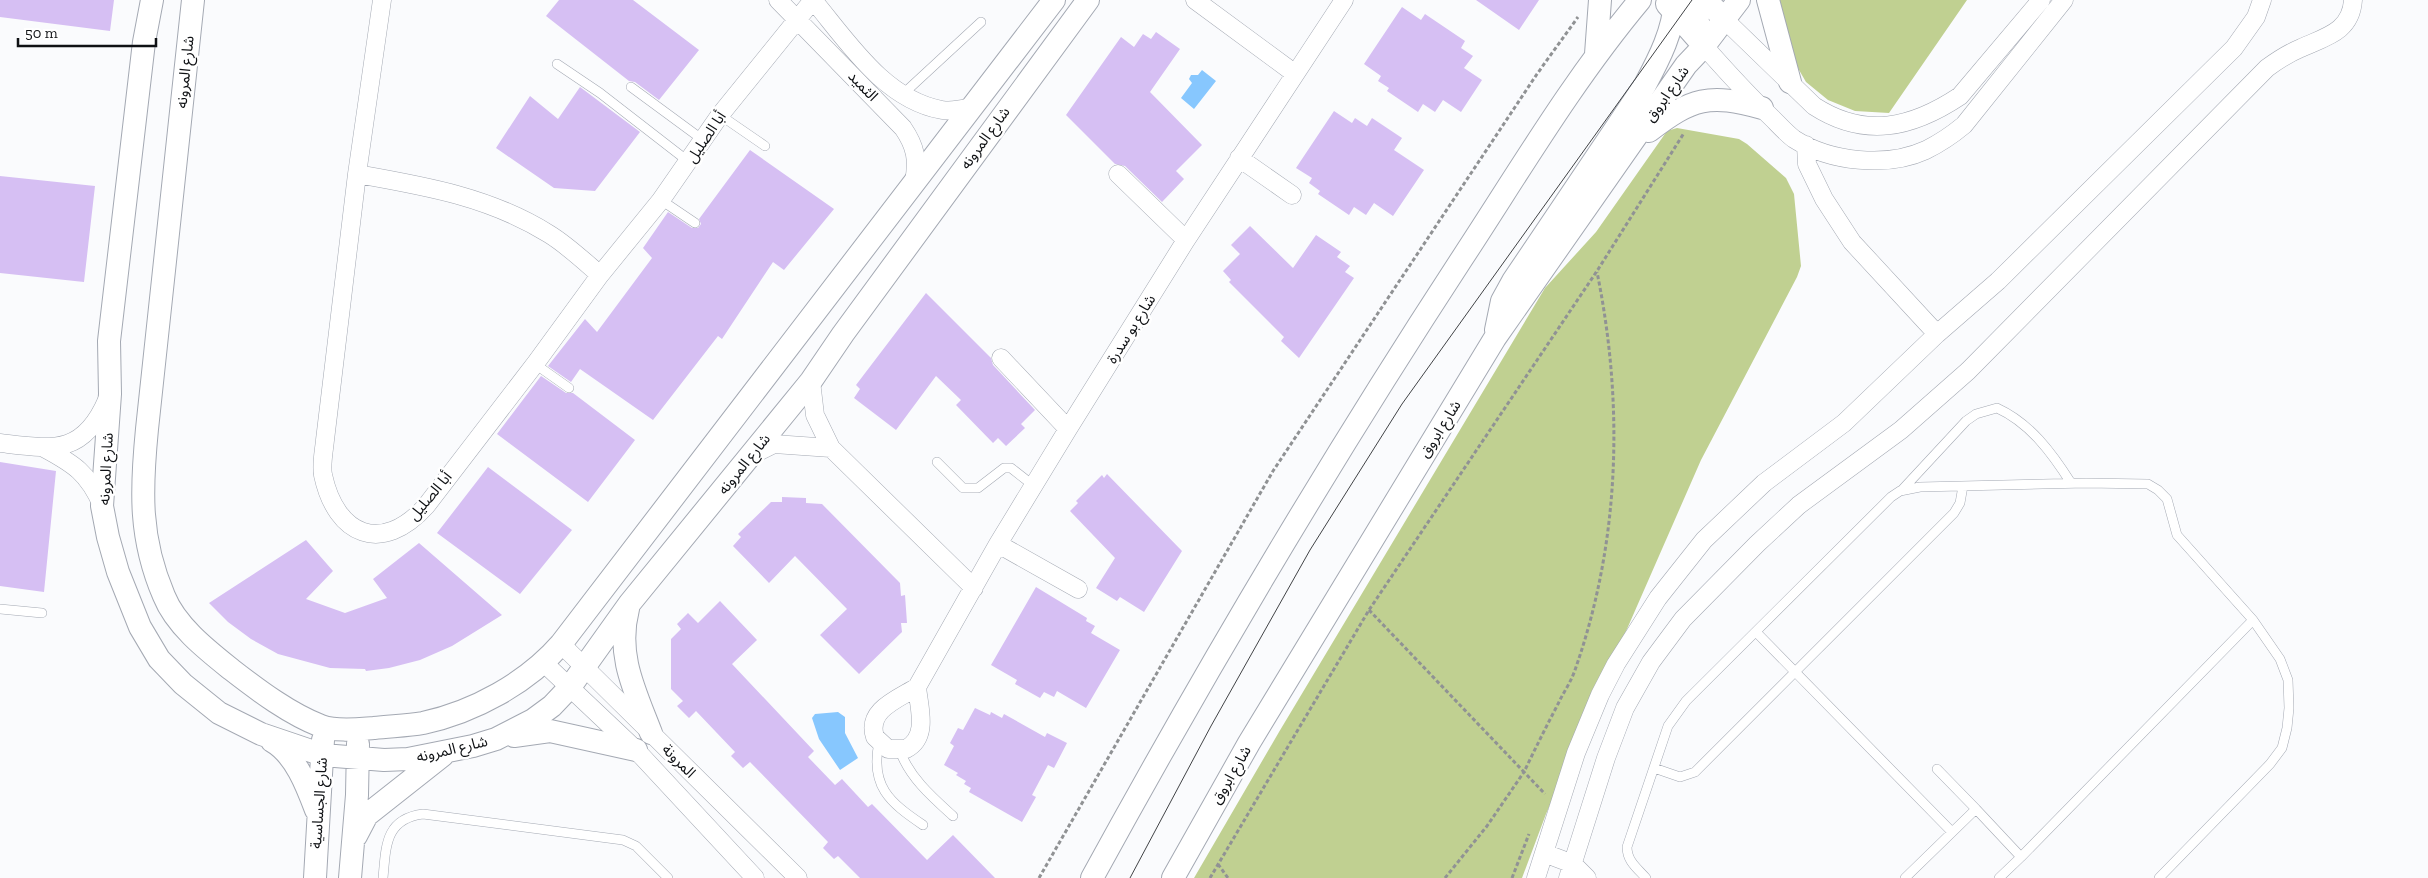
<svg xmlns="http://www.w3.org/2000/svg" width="2428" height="878" viewBox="0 0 2428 878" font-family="'Zilla Slab','Noto Sans Arabic',serif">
<rect width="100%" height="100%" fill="#fafbfd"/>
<!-- green -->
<path fill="#c0d091" d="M1778,0H1967L1889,113L1855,111L1828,100L1806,82L1788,51Z
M1677,128L1739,139L1747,144L1786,178L1794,194L1801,266L1797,277L1701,460L1546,814L1522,878H1194L1279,732L1545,288L1596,232L1667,131Z"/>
<!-- water -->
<path fill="#87c7fe" d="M1202,70L1216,81L1194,109L1181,98L1192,83L1189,79L1191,75H1198Z
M838,712L845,717V733L858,758L840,770L819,739L812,718L815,714Z"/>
<!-- building -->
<path fill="#d6bff3" d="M0,0H114L110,31L0,17Z
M559,0H633L699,50L659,100L635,82L629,81L546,16Z
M1476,0H1539L1519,30Z
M1402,7L1421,20L1425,14L1465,41L1461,48L1473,56L1464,68L1482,80L1461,112L1443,100L1435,112L1423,104L1418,112L1387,91L1389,88L1378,81L1381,76L1364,64Z
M1156,32L1180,49L1150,92L1202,145L1176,171L1184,179L1162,202L1125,166L1115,164L1066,115L1121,37L1134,47L1143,34L1151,39Z
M580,87L640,132L595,191L554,188L496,148L530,96L558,119Z
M1334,111L1352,123L1355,118L1367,126L1372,118L1402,138L1394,150L1424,170L1393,216L1374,203L1366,215L1354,207L1349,215L1318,194L1320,191L1309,183L1312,178L1296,168Z
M750,150L834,209L784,270L773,262L722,339L718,336L653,420L580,369L571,382L548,366L585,319L597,332L652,258L643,248L668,212L692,228H698L701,224L699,219Z
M0,176L95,186L84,282L0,273Z
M1250,226L1293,268L1316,235L1341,252L1337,257L1350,266L1345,272L1354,278L1299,358L1281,341L1284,337L1229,282L1231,280L1223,271L1240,254L1231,245Z
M926,293L991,358L993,365L1035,410L1021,424L1025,428L1006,446L998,438L993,443L956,405L961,400L936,376L896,430L854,398L860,389L856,385Z
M541,376L566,393H573L635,440L588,502L497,434Z
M0,462L56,471L44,592L0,586Z
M488,467L572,530L520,594L437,533Z
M1107,474L1182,551L1144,612L1120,597L1117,601L1096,588L1115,558L1070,511L1078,503L1076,501L1102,475L1104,478Z
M782,497L806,498V503L822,504L900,583L901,596L905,595L907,623H901L902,632L859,674L820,635L847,609L795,556L769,583L733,546L741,537L738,534L771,502H782Z
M306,540L333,571L306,599L345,613L387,598L373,579L419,543L502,615L452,646L420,660L389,668L366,671L365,669L330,668L278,654L251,639L228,622L209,603Z
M1036,587L1087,618L1086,621L1095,626L1091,633L1120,650L1086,708L1057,691L1054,697L1044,692L1040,698L1015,684L1017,680L991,665Z
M720,601L757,640L732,664L814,751L808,757L835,785L842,779L868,807L872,804L927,860L953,835L995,878H860L838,856L834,859L823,848L828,842L750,762L743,768L731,756L735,752L696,711L689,718L677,706L683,701L671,689V639L681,629L677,624L688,613L698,623Z
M975,708L990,715L991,712L1002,718L1004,714L1045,737L1047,733L1067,743L1054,768L1048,765L1032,795L1036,797L1022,822L969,792L971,788L964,784L966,781L956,775L958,773L944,765L954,746L950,743L958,728L963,730Z"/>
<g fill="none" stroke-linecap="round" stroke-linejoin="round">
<defs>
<path id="service" d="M557,64L600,93L689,162
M631,87L703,140
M902,95L981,22
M720,115L765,146
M661,200L695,223
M535,364L569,388
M937,462L963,488H978L1004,468H1011L1034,486
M1901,491L1966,421L1976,414L1997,408C2030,423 2052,453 2071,483
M0,609L42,613
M1756,632L1952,832
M879,742C870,786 889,802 923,825
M900,751C910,778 932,797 953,816
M1654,768L1680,777L1695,772L1954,513L1960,503L1963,486
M1937,769L1976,809
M383,878C386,846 385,819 423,814L623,840L636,846L668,878
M1646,878C1637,868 1627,861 1627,847L1668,726L1686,701L1891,497L1900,491L1920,487L2086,483L2148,484L2158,490L2167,499L2177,535L2253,620L2021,857L1976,809L1905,878
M1999,878L2021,857
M2159,878L2270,764L2282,748L2287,728L2289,708L2288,680L2280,659L2253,620"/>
<path id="minor" d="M382,0L357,174L325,440C324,451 321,464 323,475C336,536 382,555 426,506L535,364L600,275L661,200L720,115L813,0
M778,0L903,128C916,147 918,160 914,182
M813,0C848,42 885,100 942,110C952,112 963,109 973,107
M1195,0L1294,73
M1725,20L1814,106C1865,139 1912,128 1960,96L2041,0
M1704,46C1726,71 1748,95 1772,118C1779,125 1786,133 1794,139C1830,162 1887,168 1926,150C1940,143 1952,135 1964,125L2064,0
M1806,145L1807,164L1824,199L1852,242L1937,334
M1239,158L1292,195
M357,174C425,186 490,197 549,234C567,245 584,261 600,275
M1118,174L1186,240
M1001,358L1068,429
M811,381L815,415L831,448L974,588
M0,443C52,449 83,456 107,400
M44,448C74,464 88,473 102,505
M752,455L774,444L831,448
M998,544L1078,589
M561,644L798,878
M544,663L636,750L755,878
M917,687L998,544L1068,429L1186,240L1344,0
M917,687C919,708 929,737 906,749H888L875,737C866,710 898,699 917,687Z
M1544,853L1573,864L1587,878
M1536,878L1576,753L1600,695L1616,664L1658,598L1704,540L1764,483L1844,423L1937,334L1998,281L2234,48L2256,17L2262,0
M1568,878L1606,758L1625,708L1651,662L1683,619L1757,544L1799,505L1901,430L1968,371L2267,68C2278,60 2289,53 2301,48C2325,37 2351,32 2353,0"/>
<path id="tertiary" d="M152,0L144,42L109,341L110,394L102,506L108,537L118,572L140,627L159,659L183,684L219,713L261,734L323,755L384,760L408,759L473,746L496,739L533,720L552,706L570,687L630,603L811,381L843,334L1088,0
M193,0L147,429C141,490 139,538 164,596C176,626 207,650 232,670C259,691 290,714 321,726C336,732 359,729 374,728C390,726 407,726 423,723C474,712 527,683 561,644L1054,0
M1692,0L1703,40
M1706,0L1725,20
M1768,0L1790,82
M1667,4L1704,46
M1596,54L1600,0
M1649,131C1692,98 1709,93 1762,108
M1496,330L1502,301L1513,281L1645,85C1659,59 1674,30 1675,0
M628,609C616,655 635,691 651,733
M514,736L550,731L636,750
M272,741C295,754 307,786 316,810
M356,836L367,815L443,755
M315,878L323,740
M350,878L357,795L358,744
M1092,878C1208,666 1331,459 1463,257C1520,170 1573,80 1640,0
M1173,878L1249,743L1495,338L1686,65L1704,46L1739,0"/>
</defs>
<!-- service casing -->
<use href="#service" stroke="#a4a9b3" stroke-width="10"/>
<!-- minor casing -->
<use href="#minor" stroke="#a4a9b3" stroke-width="19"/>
<!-- tertiary casing -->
<use href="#tertiary" stroke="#a4a9b3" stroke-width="24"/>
<!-- path -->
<path stroke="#909294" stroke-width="3" stroke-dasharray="4 2.5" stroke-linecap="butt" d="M1369,610L1524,772C1535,749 1546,727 1558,704C1563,693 1571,682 1575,670C1620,542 1624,405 1597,272
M1218,864L1228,878
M1039,878L1273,471L1537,74L1578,17
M1210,878L1369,610L1597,271L1684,133
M1445,878L1487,826L1524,772L1545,794
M1512,878L1529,834"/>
<!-- service -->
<use href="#service" stroke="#fff" stroke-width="9"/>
<!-- minor -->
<use href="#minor" stroke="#fff" stroke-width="18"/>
<!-- tertiary -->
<use href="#tertiary" stroke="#fff" stroke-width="22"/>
<!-- tram -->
<path stroke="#414346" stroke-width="1" d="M1130,878L1211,726L1310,550L1402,404L1692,0"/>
</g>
<g text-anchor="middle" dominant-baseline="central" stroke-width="5" stroke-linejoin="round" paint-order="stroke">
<!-- street labels -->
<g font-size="15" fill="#0f1114" stroke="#fff">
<text transform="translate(185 72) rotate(-84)">شارع المرونه</text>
<text transform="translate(863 86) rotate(46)">الثميد</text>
<text transform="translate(1667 94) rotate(-55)">شارع ابروق</text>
<text transform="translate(706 137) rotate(-56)">أبا الصليل</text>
<text transform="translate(985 138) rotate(-54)">شارع المرونه</text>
<text transform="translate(1131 329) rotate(-58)">شارع بو سدرة</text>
<text transform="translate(1440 429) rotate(-58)">شارع ابروق</text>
<text transform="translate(744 464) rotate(-51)">شارع المرونه</text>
<text transform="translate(106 469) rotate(-87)">شارع المرونه</text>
<text transform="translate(430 496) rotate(-50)">أبا الصليل</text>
<text transform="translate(452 749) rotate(-13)">شارع المرونه</text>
<text transform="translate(679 761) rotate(45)">المرونة</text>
<text transform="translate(1231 775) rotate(-60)">شارع ابروق</text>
<text transform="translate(319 803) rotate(-86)">شارع الجساسية</text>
</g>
</g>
<!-- scale -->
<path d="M18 38v8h138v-8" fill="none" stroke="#0f1114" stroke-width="2.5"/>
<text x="25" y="38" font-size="15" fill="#0f1114" stroke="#ffffff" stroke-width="4" paint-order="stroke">50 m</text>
</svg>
